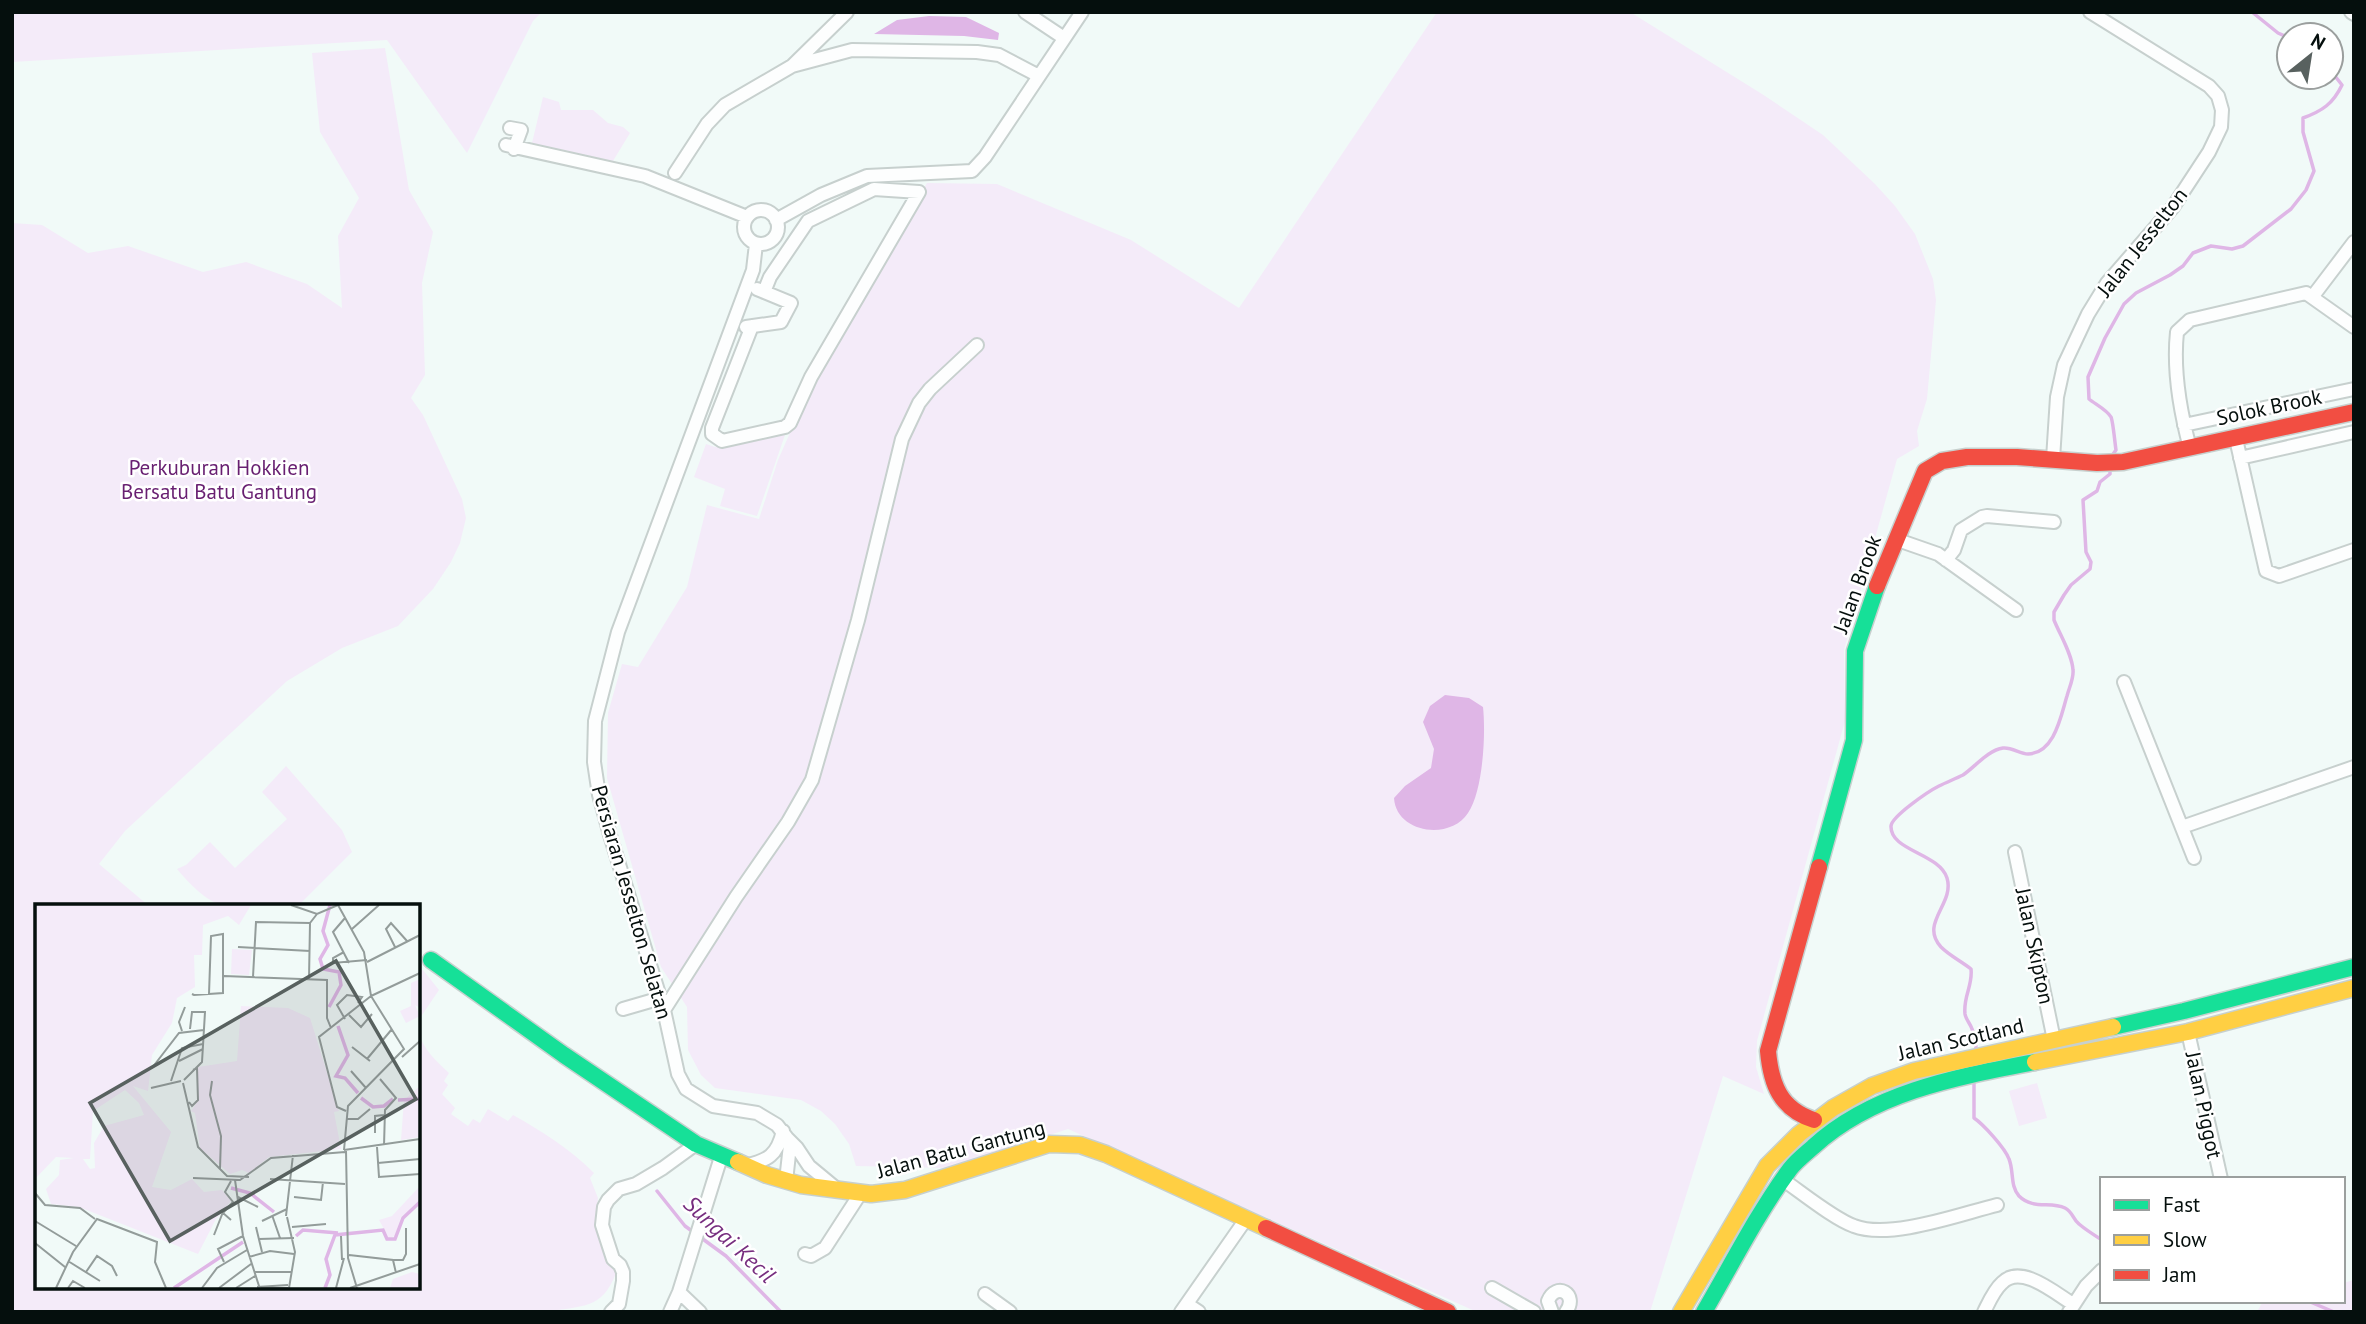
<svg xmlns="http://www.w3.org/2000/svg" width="2366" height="1324" viewBox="0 0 2366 1324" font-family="'PT Sans',sans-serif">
<rect width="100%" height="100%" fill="#f1faf8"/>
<!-- green -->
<path fill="#f4ebf9" d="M12,12H542L533,21L467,153L387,40L12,62Z
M1437,12H1630L1762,94L1823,135L1875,184L1895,206L1915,234L1933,279L1936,300L1927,399L1917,431L1919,446L1897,459L1844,650L1845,721L1757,1041L1756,1067L1764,1094L1723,1076L1650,1312H1477L1068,1129L948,1168L856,1166L849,1144L835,1124L821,1111L801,1100L715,1088L701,1075L688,1050L687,1007L661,967L607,778L608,713L622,664L638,667L687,587L707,505L759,519L778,460L815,376L927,183L997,184L1131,240L1239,308Z
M385,48L409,190L433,232L422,283L425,375L411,398L423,415L462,499L466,518L460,543L451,562L433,589L398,626L342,648L287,681L125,831L99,864L149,906H37V1287H418V1032C424,1050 436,1061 449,1073L444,1081L448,1085L442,1094L455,1108L451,1114L468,1126L473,1119L480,1123L488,1109L508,1121L513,1115C543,1132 569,1148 594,1173L590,1178L598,1198L596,1213L599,1231L616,1273C602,1310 583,1305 547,1312H12V223L42,225L88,253L128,246L203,272L246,262L307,284L342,308L338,236L359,198L320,132L312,53Z
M543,97L559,102L561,110H593L608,123L623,127L630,133L613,161L532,143Z
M786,432L757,516L720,506L725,489L694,477L706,444L715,447Z
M286,766L342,830L352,852L298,906C278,906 243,909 225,906C206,902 189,883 177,869L186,865L210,842L235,868L287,819L262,792Z
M418,970H423L439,990L418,1021Z
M2037,1083L2047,1118L2019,1126L2009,1091Z
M2354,1280V1312H2257L2263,1301H2343V1283Z"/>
<!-- water -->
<path fill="#dfb6e6" d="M929,16L966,17L999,33L998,40L964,36L874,34L897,20Z
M1445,695L1469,698L1483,707C1486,734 1483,791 1468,813C1450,841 1396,833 1394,798L1405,786L1431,768L1434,749L1423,722L1430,706Z"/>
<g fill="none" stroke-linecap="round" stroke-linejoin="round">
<!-- stream -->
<path stroke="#dfb6e6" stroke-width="3.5" d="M2252,12L2278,33L2289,38
M2111,457L2116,450C2115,444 2113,421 2111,417C2107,410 2095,404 2089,399L2088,377L2105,338L2124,304L2136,293L2170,275L2183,266L2193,253L2211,246L2232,249L2243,246L2291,209L2306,190L2314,171L2303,132V118C2322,111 2333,104 2342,85L2331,71
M1976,1052C1976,1044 1976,1037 1972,1029C1970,1023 1966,1020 1965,1014C1963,996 1973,986 1971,969C1961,961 1950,956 1941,947C1919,923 1955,904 1947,878C1939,853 1890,851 1891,826C1892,816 1929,791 1939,786C1947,782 1955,779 1963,775C1975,767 1988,750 2003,748C2012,747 2020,754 2028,754C2055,753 2061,715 2067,696C2069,688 2074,678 2073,670C2072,654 2060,635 2054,620V612L2064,595L2071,585L2090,569L2091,562L2086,552L2083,500L2097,491L2100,482L2110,474V468
M1974,1080V1118C1983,1124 2005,1148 2009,1159C2014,1171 2010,1186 2019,1196C2033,1210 2050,1201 2065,1208C2073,1212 2073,1220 2079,1224C2086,1230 2094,1235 2102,1240
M657,1191L685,1226L726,1256L781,1312
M2308,1301L2334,1312"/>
<defs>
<path id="street" d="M1025,12L1064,38
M2351,12L2354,14
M792,66L852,50L977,52L999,55L1039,76
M510,128L521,130L514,149
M506,145L645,176L747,217
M675,173L707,124L725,105L792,66L847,12
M744 227a17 17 0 1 1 34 0a17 17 0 1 1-34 0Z
M776,220L821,195L867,176L972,171L985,157L1082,12
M756,244L753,270L618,632L595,721L594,762L599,795L610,835L664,1010L678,1074L686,1089L713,1106L757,1113L777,1125L787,1138L790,1145L786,1181
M2313,296L2354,242
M752,326L712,428V434L722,441L785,427L790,423L811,377L919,192L874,189L808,221L770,277L764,292
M746,327L781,322L791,303L757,289
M2184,425L2354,389
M2236,439L2266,571L2279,576L2354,550
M2190,448C2180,411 2173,370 2177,332L2190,320L2306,293L2354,327
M2240,458L2354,432
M2053,459L2057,397L2064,365L2088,314L2107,283L2173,207L2209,152L2221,127L2222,110L2218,96L2209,86L2090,12
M1895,539L1938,554L2016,610
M1946,560L1954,550L1961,530L1982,517L1987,516L2054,522
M2124,682L2194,858
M2182,827L2354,767
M2015,852L2054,1040
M623,1009L661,998
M664,1010L736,897L788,822L812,780L858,620L902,439L919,403L930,389L977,345
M2188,1032L2221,1179
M787,1138L797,1148L809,1166L838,1190
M745,1166C768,1160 777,1156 783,1131
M1782,1179C1801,1192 1834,1219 1854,1226C1890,1240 1960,1214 1997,1205
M805,1254L811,1256L825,1248L860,1194
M1492,1288L1534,1312
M679,1292L700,1312
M985,1294L1010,1312
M1187,1304L1199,1312
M611,1312L619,1304L623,1281V1272L620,1265L613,1259L602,1225L604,1207L608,1200L619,1189L636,1184L663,1168L696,1144
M670,1312L679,1292L721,1157
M1181,1312L1246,1219
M1552,1312L1548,1301C1556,1281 1579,1294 1566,1312
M1984,1312C1989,1302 1994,1290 2002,1283C2021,1263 2056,1294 2073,1304
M2069,1312L2086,1286L2102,1270"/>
<path id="fast" d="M1819,867L1854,740L1855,651L1877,586
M431,960L564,1055L696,1144L738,1162
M2113,1027L2184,1011L2354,967
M1704,1312C1732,1264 1757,1214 1790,1169C1796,1161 1805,1154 1813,1147C1873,1092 1957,1077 2035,1062"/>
<path id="slow" d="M2035,1062L2188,1032L2354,988
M738,1162L767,1175L801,1185L871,1194L905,1190L1049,1144L1080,1145L1106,1154L1266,1228
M1681,1312L1767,1166L1799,1134L1833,1108L1872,1086L1914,1071L2113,1027"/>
<path id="jam" d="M1877,586L1925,471L1942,461L1967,457H2017L2097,463L2123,462L2354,412
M1814,1120C1780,1109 1771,1084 1768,1051L1819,867
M1266,1228L1448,1312"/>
</defs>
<!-- street casing -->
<use href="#street" stroke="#c7d0ce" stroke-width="16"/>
<!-- fast casing -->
<use href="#fast" stroke="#c7d0ce" stroke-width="19"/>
<!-- slow casing -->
<use href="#slow" stroke="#c7d0ce" stroke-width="19"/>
<!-- jam casing -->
<use href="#jam" stroke="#c7d0ce" stroke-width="19"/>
<!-- street -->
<use href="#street" stroke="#fdfefe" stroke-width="12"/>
<!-- fast -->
<use href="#fast" stroke="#16e098" stroke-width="16"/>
<!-- slow -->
<use href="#slow" stroke="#ffcf43" stroke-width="16"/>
<!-- jam -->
<use href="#jam" stroke="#f24e42" stroke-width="16"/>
</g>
<g text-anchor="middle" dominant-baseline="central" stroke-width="5" stroke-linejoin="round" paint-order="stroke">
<!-- street labels -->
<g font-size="21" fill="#050f0d" stroke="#fff">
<text transform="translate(2142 242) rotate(-52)">Jalan Jesselton</text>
<text transform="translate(2269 407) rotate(-12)">Solok Brook</text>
<text transform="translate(1857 584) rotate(-70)">Jalan Brook</text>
<text transform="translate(632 902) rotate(74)">Persiaran Jesselton Selatan</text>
<text transform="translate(2035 946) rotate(78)">Jalan Skipton</text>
<text transform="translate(1961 1039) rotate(-13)">Jalan Scotland</text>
<text transform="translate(2204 1105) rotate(78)">Jalan Piggot</text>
<text transform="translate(961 1149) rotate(-15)">Jalan Batu Gantung</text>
</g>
<!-- park labels -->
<g font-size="21" fill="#681f71" stroke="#fff">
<text x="219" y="467">Perkuburan Hokkien<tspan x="219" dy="24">Bersatu Batu Gantung</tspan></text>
</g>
<!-- water labels -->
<g font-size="23" font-style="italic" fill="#772e7f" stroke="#fff">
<text transform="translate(730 1239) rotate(43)">Sungai Kecil</text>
</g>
</g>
<!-- overview -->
<g transform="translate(35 904)">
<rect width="385" height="385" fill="#f1faf8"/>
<path d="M0,1H216L204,21L193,12L168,21L167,51H159L160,83L142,94L137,119L117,151L113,187L98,182L136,228L117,283L136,286L157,275L169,288L187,286L196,297L181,315L163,350L44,303L16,300L11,285L24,271L25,256L39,254L21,253L0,275ZM90,186L104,199L109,211L69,222L59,239L60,264L55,265L48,255H55L58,207ZM197,45L217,46L214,71L196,70ZM385,75V104L380,101L385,112L371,119L365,107L376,102V79ZM206,102L253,104L275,114L304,207L299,208L306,245L234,253L214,269L207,266L195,270L165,244L160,209L156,207L163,197V163L202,157ZM385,182V233L366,236L369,196ZM385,282V297L366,313L360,332L354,334L344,316L357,312ZM377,368L385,370V384H355L358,375Z" fill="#f4ebf9" fill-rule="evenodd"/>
<path fill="none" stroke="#dfb6e6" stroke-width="3.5" d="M294,103L306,81L304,68L288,65L285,55L293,41L288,27L295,1M303,122L313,151L301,172L310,174L323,189M326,194L338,203L349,202L358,195M363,196L385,195M196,284L215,289L239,308M261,332L268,326L303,329M139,384L208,338M290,384L295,371L291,355L300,331L348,326L352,335H360L368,314L385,298"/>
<path fill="none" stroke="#939c9a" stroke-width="2" d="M256,1L282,10L303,1M303,1L329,48L336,92L369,145L313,202L309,246M310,14L298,28L314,59M317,25L344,1M203,43L275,47M360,43L351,25L356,19L372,37M309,48L298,54V59L332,56M332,58L385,31M189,72L292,76V114L296,124M218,73L221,18L275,19M274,75L275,19L282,10M157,90L159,91L188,89V30L176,32L174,90M336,92L385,69M314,111L326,123L337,110M310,115L302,101L312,91L327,93L323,99M147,127L144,118L150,103M317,143L335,157M367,153L385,137M332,155L357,125M144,157L168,145M117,164L144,129L169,126M316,167L331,184M345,175L361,194L350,206L349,242M149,176L167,158L170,108H157L155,125M136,177L147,144L168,140M177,177L175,191L186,232L185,265M148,179L163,243L192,272L214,273M116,184L146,177M154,198L157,202L163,196L162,164L158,166M311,207L302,203L284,133L336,92M311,215H323L335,205M340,229V212L349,211M342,243L344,273L385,270M309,246L385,235M311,246L313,354L322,384M343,259L385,255M158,274L205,276L236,254L310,248M235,275L310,280M200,276L208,332L224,382M0,289L10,301L45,304L60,315M203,293L223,303M259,293L286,296L288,278M237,311L245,334M251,312L258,251M252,313L260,348L254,384M196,316L188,309L198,298L190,288L196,277M0,317L41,342M227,317L252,305M221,323L227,348M257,323L291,320M179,331L188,308M306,332L307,356M224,335L259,334M0,339L30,363M314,351L358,356L361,369M214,353L235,347L259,350M358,356H368L371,350V324M33,357L65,377M189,358L183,345L208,332M51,368L62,352L77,362L82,372M219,368H257M222,383L253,381M21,384L38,348L62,315L122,338L120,358L131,384M33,384L38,377L50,384M167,384L182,364L212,346M184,384L216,360M201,384L220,372M226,384H253M301,384L309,354M315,384L385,360"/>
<path fill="#58615f" fill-opacity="0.15" stroke="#58615f" stroke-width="3.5" d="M301,57L381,195L135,337L55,199Z"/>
<rect width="385" height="385" fill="none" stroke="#050f0d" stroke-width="3.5"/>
</g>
<!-- border -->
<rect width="2366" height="1324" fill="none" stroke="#050f0d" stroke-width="28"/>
<!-- legend -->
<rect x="2100" y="1177" width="245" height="126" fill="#ffffff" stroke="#9b9f9e" stroke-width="2"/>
<rect x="2114" y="1200" width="35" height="10" fill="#16e098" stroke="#9b9f9e" stroke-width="2"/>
<text x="2163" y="1212" font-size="21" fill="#050f0d">Fast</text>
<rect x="2114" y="1235" width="35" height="10" fill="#ffcf43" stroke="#9b9f9e" stroke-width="2"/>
<text x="2163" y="1247" font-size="21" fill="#050f0d">Slow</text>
<rect x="2114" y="1270" width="35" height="10" fill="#f24e42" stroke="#9b9f9e" stroke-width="2"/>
<text x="2163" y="1282" font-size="21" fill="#050f0d">Jam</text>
<!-- north arrow -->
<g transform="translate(2310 56) rotate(30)"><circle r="33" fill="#ffffff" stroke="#9b9f9e" stroke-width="2"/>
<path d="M0-5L12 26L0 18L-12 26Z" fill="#58615f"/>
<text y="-10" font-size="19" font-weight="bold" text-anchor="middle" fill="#050f0d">N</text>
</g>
</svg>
